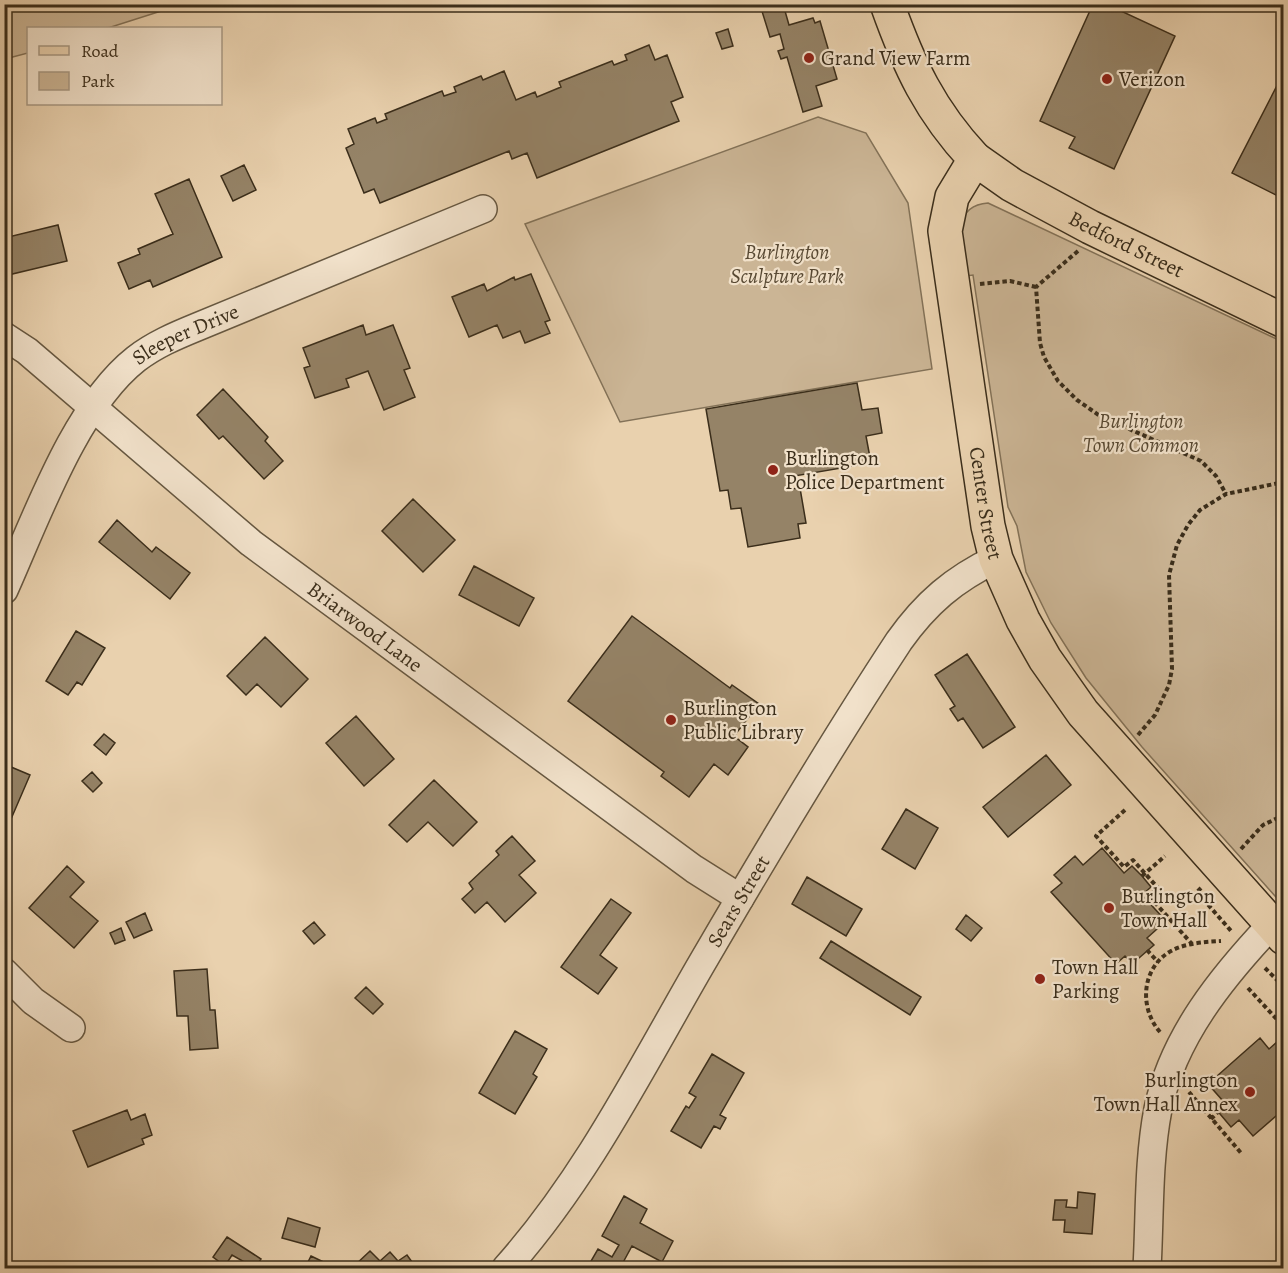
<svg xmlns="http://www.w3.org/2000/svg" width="1288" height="1273" viewBox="0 0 1288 1273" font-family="Alegreya,serif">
<rect width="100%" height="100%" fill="#e9d1ae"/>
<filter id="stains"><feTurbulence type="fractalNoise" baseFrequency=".00333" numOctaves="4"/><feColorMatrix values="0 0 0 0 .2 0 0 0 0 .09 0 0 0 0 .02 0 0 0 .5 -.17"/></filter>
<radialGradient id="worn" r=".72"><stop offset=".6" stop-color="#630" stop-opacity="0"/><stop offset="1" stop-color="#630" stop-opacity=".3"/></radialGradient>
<!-- green -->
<path fill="#cbb595" stroke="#837258" stroke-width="1.5" d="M4,5L5,4L180,5L108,28H28V53L5,59Z
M818,117L866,133L908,203L932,369L620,422L525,224Z
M988,203L1283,342V905L1142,747L1086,678L1051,623L1026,572L1017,526L1008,507L973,275L966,276C962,249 948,206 988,203Z"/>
<!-- building -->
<path fill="#958367" stroke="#3b2e1b" stroke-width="1.5" d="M755,4H783L789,25L813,18L815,23L820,21L837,79L816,86L822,106L803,112L787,57L781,59L778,51L784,49L780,34L770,37L761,8L757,9Z
M1093,4H1106L1175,36L1114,169L1069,148L1075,137L1040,121Z
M728,29L733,46L722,49L716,33Z
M649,45L655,60L667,55L683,97L671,102L679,121L537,178L527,153L512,159L509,151L380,203L374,189L364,193L346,148L354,144L348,129L375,118L377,123L387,119L385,114L442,91L444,96L456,92L454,87L481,76L483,80L504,71L516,100L535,92L537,97L561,87L559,82L612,61L614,65L627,60L625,55Z
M1284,72V199L1232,173Z
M244,165L256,190L233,201L221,176Z
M189,179L222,257L153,287L150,280L129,289L118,263L140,254L138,249L173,234L155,194Z
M58,225L67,261L8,275L4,261V238Z
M531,274L550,320L545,322L550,333L525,343L520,331L503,338L497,325L469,337L452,297L484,284L487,291L514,277L515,280Z
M363,325L366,335L393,325L410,368L404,370L415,397L384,410L368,371L346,379L349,387L315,398L304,368L310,366L303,348Z
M857,383L862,410L878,408L882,433L866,436L871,463L788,477L790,489L800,488L806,523L798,524L800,538L748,547L741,508L731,509L728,490L720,491L706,409Z
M223,389L268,437L265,441L283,461L264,479L223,436L219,439L197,415Z
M413,499L455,540L423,572L382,531Z
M117,520L152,552L156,547L190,573L170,599L99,542Z
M474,566L534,598L519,626L459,595Z
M632,616L730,688L732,685L759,704L734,736L748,747L728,775L714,764L689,797L661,776L664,772L568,701Z
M76,631L105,648L82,685L77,682L68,695L46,681Z
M265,637L308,679L281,707L257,684L246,695L227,676Z
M967,654L1015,727L983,748L963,718L958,721L950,709L955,706L935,675Z
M356,716L394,759L364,786L326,743Z
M104,734L115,743L106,755L94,745Z
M1046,755L1071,785L1008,837L983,807Z
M4,764L30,775L8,826L4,824Z
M92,772L102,783L93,792L82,781Z
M434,780L477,822L453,846L428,822L407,842L389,825Z
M906,809L938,828L915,869L882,849Z
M512,836L535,861L519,875L536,893L505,922L487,902L475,913L462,899L473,889L469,883L499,855L496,851Z
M1102,848L1124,873L1132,866L1142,876L1151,887L1142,895L1166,921L1147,938L1154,945L1132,964L1125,956L1116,964L1051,892L1062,883L1054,875L1075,856L1083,865Z
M67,866L84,882L70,897L98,921L74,948L29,908Z
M807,877L862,909L846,936L792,904Z
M611,899L631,913L600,955L617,968L598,994L561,967Z
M145,913L152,930L134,938L126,922Z
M966,915L982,928L971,941L956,929Z
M314,922L325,935L314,944L303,931Z
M121,928L125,940L115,944L110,933Z
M831,941L921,997L910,1015L820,958Z
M207,969L210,1010H215L218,1048L190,1050L188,1016H177L174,971Z
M366,987L383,1004L373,1014L355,998Z
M515,1031L547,1049L533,1074L537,1077L515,1114L479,1093Z
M1260,1038L1269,1049L1277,1042L1284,1046V1109L1253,1136L1239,1120L1231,1127L1215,1108L1223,1101L1208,1084Z
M712,1054L744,1073L720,1115L726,1118L720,1129L714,1126L701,1148L671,1131L686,1106L689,1108L696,1097L689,1093Z
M127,1110L131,1120L145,1114L152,1135L142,1139L144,1144L88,1167L73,1131Z
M1078,1192L1095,1194L1092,1234L1064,1232L1065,1220H1053L1055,1200H1067L1066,1207L1077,1208Z
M624,1196L647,1209L640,1223L673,1241L662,1262L632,1246L620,1268H587L598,1249L612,1257L619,1245L602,1236Z
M288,1218L320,1228L315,1247L282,1238Z
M227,1237L261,1259L255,1268L232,1255L225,1266L213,1257Z
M370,1251L380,1261L390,1252L398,1261L407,1255L412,1262L411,1267L352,1268Z
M311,1256L336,1268H305Z"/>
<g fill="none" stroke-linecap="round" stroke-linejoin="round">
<defs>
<g id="minor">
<path id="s1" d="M4,336L27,351L251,543L694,869L740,898"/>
<path id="s2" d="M4,590C36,519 75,407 136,359C154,345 175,336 197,327L483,209"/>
<path d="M4,972L33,1001L71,1028"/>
<path id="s3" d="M506,1268C587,1177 641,1068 702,963C765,855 830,746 899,641C926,603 954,579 996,559"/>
<path d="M1147,1268C1150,1216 1148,1161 1158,1109C1173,1037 1222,977 1271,925"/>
</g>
<g id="major">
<path id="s4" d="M887,4C909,66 930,111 975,159L952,197L945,231L988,526L996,559L1023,620L1045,659L1083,713L1284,938"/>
<path id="s5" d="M975,159L1012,185L1090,227L1284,321"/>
</g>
</defs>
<!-- minor casing -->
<use href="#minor" stroke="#665740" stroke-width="30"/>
<!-- major casing -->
<use href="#major" stroke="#3b2e1b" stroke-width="36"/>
<!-- path -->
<path stroke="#3b2e1b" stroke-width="4" stroke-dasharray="4.5 3" stroke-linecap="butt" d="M1078,251L1036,287L1040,343L1044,357L1058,381L1077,400L1100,416L1201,461L1216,476L1226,494
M980,284L1010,281L1036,287
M1138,735L1155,715L1169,685L1172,669L1169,575L1177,545L1188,525L1200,510L1226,494L1284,482
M1125,810L1096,836L1124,867L1133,860L1158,888L1149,896L1192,944
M1241,849L1263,825L1284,815
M1142,876L1165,856
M1201,888L1197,892L1232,932
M1147,950L1158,962
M1265,968L1284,987
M1248,988L1284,1027
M1160,1032C1139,1008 1141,968 1171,951C1186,943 1204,942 1221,941
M1189,1092L1241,1153
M1211,1119L1218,1112
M1278,1194L1284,1189"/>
<!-- minor -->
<use href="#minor" stroke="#f1e1ca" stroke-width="27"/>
<!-- major -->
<use href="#major" stroke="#e9d1ae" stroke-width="33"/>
</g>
<!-- markers -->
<g fill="#8f2418" stroke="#f1e1ca" stroke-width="2">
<circle cx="809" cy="58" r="6"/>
<circle cx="1107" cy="79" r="6"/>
<circle cx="773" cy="470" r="6"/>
<circle cx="671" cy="720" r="6"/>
<circle cx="1109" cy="908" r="6"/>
<circle cx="1040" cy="979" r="6"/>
<circle cx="1250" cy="1092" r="6"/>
</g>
<g text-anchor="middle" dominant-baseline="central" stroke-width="4.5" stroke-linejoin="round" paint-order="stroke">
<!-- poi labels -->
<g font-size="21" fill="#3b2e1b" stroke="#f1e1ca" text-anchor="start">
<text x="821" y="58">Grand View Farm</text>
<text x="1119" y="79">Verizon</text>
<text x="785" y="458">Burlington<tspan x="785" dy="24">Police Department</tspan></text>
<text x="683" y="708">Burlington<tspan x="683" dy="24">Public Library</tspan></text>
<text x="1121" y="896">Burlington<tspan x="1121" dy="24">Town Hall</tspan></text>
<text x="1052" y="967">Town Hall<tspan x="1052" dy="24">Parking</tspan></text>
<text x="1238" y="1080" text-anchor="end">Burlington<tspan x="1238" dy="24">Town Hall Annex</tspan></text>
</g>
<!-- street labels -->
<g font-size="21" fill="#3b2e1b" stroke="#f1e1ca">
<text stroke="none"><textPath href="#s5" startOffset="174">Bedford Street</textPath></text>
<text stroke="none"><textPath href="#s2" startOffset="324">Sleeper Drive</textPath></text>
<text stroke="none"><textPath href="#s4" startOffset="534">Center Street</textPath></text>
<text stroke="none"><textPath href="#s1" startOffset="464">Briarwood Lane</textPath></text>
<text stroke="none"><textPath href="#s3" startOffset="435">Sears Street</textPath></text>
</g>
<!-- park labels -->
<g font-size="21" font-style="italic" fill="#584933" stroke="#f1e1ca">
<text x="787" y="252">Burlington<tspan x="787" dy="24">Sculpture Park</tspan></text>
<text x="1141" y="421">Burlington<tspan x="1141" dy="24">Town Common</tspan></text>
</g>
</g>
<!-- margin -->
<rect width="1288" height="1273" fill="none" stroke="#e9d1ae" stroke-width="24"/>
<rect x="6" y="6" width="1276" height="1261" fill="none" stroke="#3b2e1b" stroke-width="3"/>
<rect x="12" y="12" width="1264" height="1249" fill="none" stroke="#3b2e1b" stroke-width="1.5"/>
<!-- legend -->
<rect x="27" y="27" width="195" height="78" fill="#f1e1ca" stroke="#a89984" stroke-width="1.5"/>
<rect x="39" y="46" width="30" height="9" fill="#e9d1ae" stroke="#a89984" stroke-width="1.5"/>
<text x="81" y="57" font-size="18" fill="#3b2e1b">Road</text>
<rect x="39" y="72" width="30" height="18" fill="#cbb595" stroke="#a89984" stroke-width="1.5"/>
<text x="81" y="87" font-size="18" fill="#3b2e1b">Park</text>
<rect width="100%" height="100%" filter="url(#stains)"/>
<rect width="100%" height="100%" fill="url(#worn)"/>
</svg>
